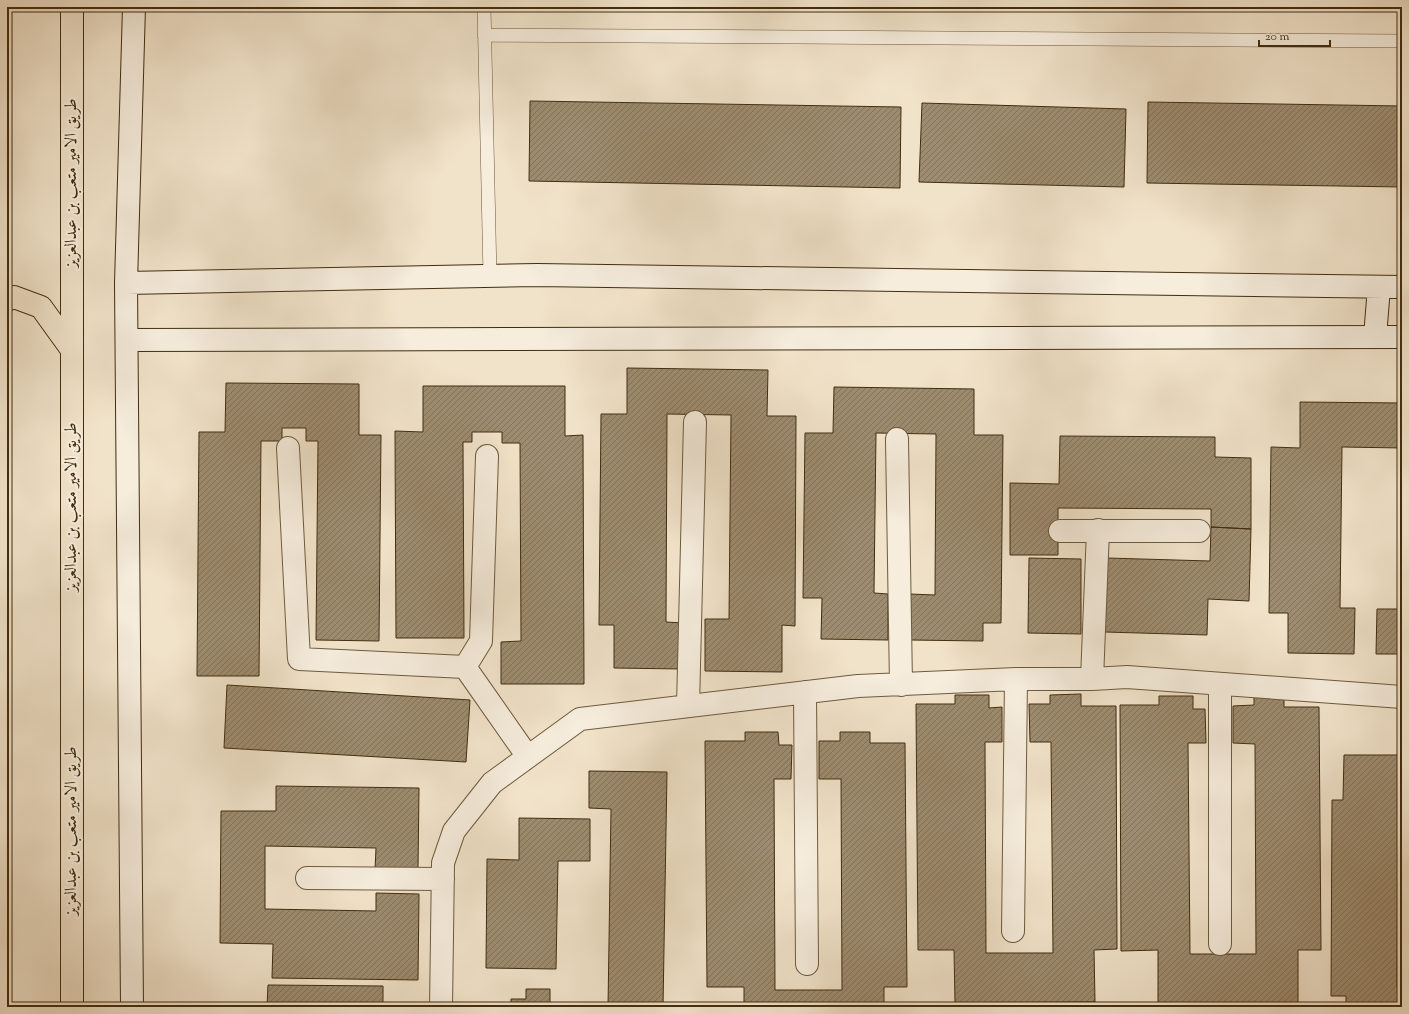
<svg xmlns="http://www.w3.org/2000/svg" width="1409" height="1014" viewBox="0 0 1409 1014" font-family="'Sorts Mill Goudy',Amiri,serif">
<defs>
<pattern id="building-hatch" width="6" height="6" patternUnits="userSpaceOnUse"><rect width="6" height="6" fill="#9d8c70"/><path d="M-1 1l2-2M0 6l6-6M5 7l2-2" fill="none" stroke="#82735a"/></pattern>
</defs>
<rect width="100%" height="100%" fill="#f1e3ca"/>
<filter id="stains"><feTurbulence type="fractalNoise" baseFrequency=".005" numOctaves="4"/><feColorMatrix values="0 0 0 0 .2 0 0 0 0 .09 0 0 0 0 .02 0 0 0 .5 -.17"/></filter>
<radialGradient id="worn" r=".72"><stop offset=".6" stop-color="#630" stop-opacity="0"/><stop offset="1" stop-color="#630" stop-opacity=".3"/></radialGradient>
<!-- building -->
<path fill="url(#building-hatch)" stroke="#422d0e" d="M530,101L901,107L900,188L529,181Z
M1148,102L1402,106V187L1147,183Z
M922,103L1126,109L1124,187L919,182Z
M627,368L768,370L767,416H796L795,626L782,625V672L705,671V619H729L731,415L667,414L666,622L683,623L682,669L614,668V625H599L601,414H627Z
M226,383L359,384V435H381L379,641L316,640L318,441H306V428H282V441H261L259,676H197L199,432H225Z
M423,386H565V436L583,435L584,684H501V642L521,641L520,443H502V432H472V442H463L464,638H396L395,431L423,432Z
M834,387L974,389V435H1003L1001,623H983V641L910,640V594L935,595L936,434L876,433L874,593L888,594V640L821,639L822,598H803L805,433H833Z
M1300,402L1402,403V448L1342,447L1340,608H1355L1354,654L1288,653V613H1269L1271,447L1300,448Z
M1060,436L1215,437V457L1251,458V529L1211,527V509L1058,508V555H1010V483L1059,484Z
M1402,506V654H1376L1377,609H1401Z
M1211,527L1251,529L1249,601L1208,599L1207,635L1105,632L1107,558L1210,561Z
M1029,558L1081,559V634L1028,633Z
M227,685L470,700L466,762L224,748Z
M1081,694V706H1116L1117,949L1094,950L1095,1002L955,1003L954,950H918L916,704H955V695H989V708L1002,707V742H985L986,953H1053L1051,742H1030L1029,704H1050V695Z
M1284,695V707H1319L1321,950H1298V1003L1158,1004V950L1121,951L1120,705H1159V696H1193V709H1205L1206,743H1188L1190,954H1256L1255,744L1233,743V706L1254,705V696Z
M745,732H778L779,745H792L791,779H774L775,990H842L841,779H819V741H840V732H870V743H905L907,987H884V1007H744V987H707L705,741H745Z
M1344,755H1402V800H1398L1397,987L1402,988V1007H1346V996H1331L1332,800H1343Z
M589,771L667,772L663,1007H608L611,809L589,808Z
M276,786L419,788L418,870H375L376,848L265,846V909L376,911V893L419,894L418,980L272,978L273,944L220,943L221,811H276Z
M519,818L590,819V861H558L556,969L486,968L487,859L519,860Z
M268,985L383,986V1007H267Z
M526,989H550V1007H511V999H526Z"/>
<g fill="none" stroke-linecap="round" stroke-linejoin="round">
<defs>
<path id="lane" d="M484,7L490,276
M484,35L1402,41"/>
<path id="street" d="M897,439L901,685
M288,448L299,659L465,667L528,757
M1060,531H1199
M465,667L481,641L487,456
M1092,679L1098,530
M805,692L807,964
M688,706L695,422
M307,878L443,879
M1013,931L1016,679
M1220,944V684
M441,1007L443,863L454,831L492,783L580,719L858,686L1016,679H1092L1127,677L1402,697"/>
<path id="secondary" d="M126,283L537,275L1402,287
M1375,337L1379,287
M127,340L1402,337
M132,1007L126,283L134,7"/>
<path id="primary" d="M7,300L14,297L41,307L72,350
M72,1007V7"/>
</defs>
<!-- lane casing -->
<use href="#lane" stroke="#6e5a3d" stroke-width="14"/>
<!-- street casing -->
<use href="#street" stroke="#6e5a3d" stroke-width="24"/>
<!-- secondary casing -->
<use href="#secondary" stroke="#422d0e" stroke-width="24"/>
<!-- primary casing -->
<use href="#primary" stroke="#422d0e" stroke-width="24"/>
<!-- lane -->
<use href="#lane" stroke="#f6eddd" stroke-width="13"/>
<!-- street -->
<use href="#street" stroke="#f6eddd" stroke-width="22"/>
<!-- secondary -->
<use href="#secondary" stroke="#f6eddd" stroke-width="22"/>
<!-- primary -->
<use href="#primary" stroke="#f1e3ca" stroke-width="22"/>
</g>
<g text-anchor="middle" dominant-baseline="central" stroke-width="4" stroke-linejoin="round" paint-order="stroke">
<!-- street labels -->
<g font-size="17" fill="#422d0e" stroke="#f6eddd">
<text transform="translate(72 183) rotate(-90)">طريق الامير متعب بن عبدالعزيز</text>
<text transform="translate(72 507) rotate(-90)">طريق الامير متعب بن عبدالعزيز</text>
<text transform="translate(72 831) rotate(-90)">طريق الامير متعب بن عبدالعزيز</text>
</g>
</g>
<!-- margin -->
<rect width="1409" height="1014" fill="none" stroke="#f1e3ca" stroke-width="24"/>
<rect x="8" y="8" width="1393" height="998" fill="none" stroke="#422d0e" stroke-width="2"/>
<rect x="12" y="12" width="1385" height="990" fill="none" stroke="#422d0e"/>
<!-- scale -->
<path d="M1259 40v6h71v-6" fill="none" stroke="#422d0e" stroke-width="2"/>
<text x="1265" y="40" font-size="12" fill="#422d0e" stroke="#f6eddd" stroke-width="3" paint-order="stroke">20 m</text>
<rect width="100%" height="100%" filter="url(#stains)"/>
<rect width="100%" height="100%" fill="url(#worn)"/>
</svg>
